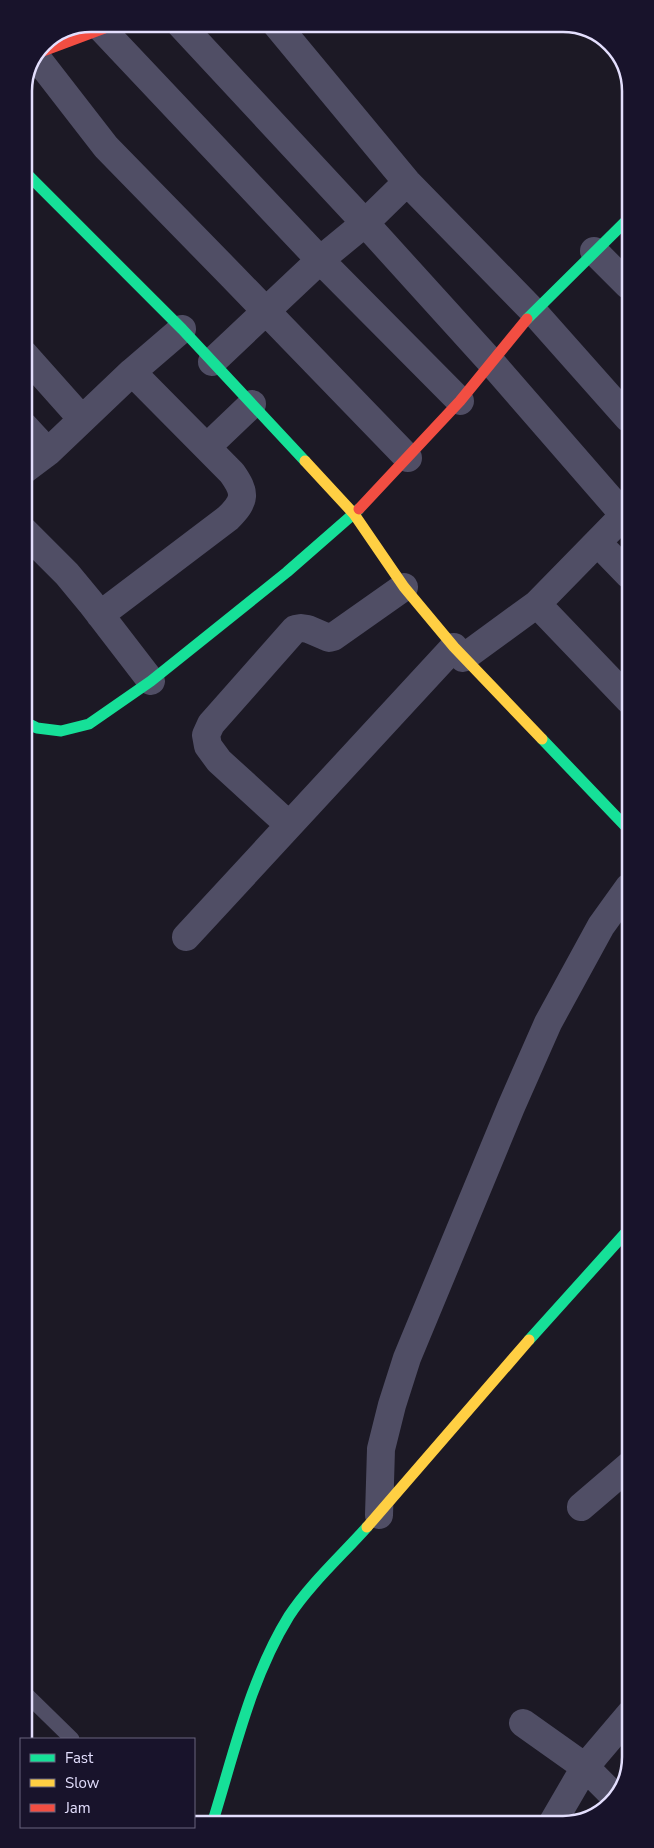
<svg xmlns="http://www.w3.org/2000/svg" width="654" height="1848" viewBox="0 0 654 1848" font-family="'Nunito Sans',sans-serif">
<rect width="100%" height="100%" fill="#1c1925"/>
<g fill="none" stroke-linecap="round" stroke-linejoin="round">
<!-- lane -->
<path stroke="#504e65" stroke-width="15" d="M26,1694L72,1739"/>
<!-- street -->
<path stroke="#504e65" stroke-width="28" d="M180,24L365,223L491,362L624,515
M276,24L407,182L533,311L628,418
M102,29L320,260L460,401
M37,58L106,147L232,276L408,458
M594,251L628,285
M24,354L81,418
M212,362L320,260L365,223L407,182
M24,426L48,452
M207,447L252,404
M24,470L48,452L132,372L182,329
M24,531L67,574L91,603L151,681
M598,543L629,575
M537,604L629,700
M100,615L228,518C246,500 246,493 232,473L132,372
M463,658L537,604L628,511
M289,825L219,761L208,746L206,735L211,724L295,629L301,628L308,629L329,638L333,637L404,587
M186,937L454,647
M581,1507L630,1465
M379,1515L381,1449L392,1405L407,1358L511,1107L548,1023L601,926L629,887
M523,1723L585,1767L616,1798
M553,1822L585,1767L630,1714"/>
<!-- fast -->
<path stroke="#16e098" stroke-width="11" d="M24,171L182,329L305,461
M527,319L628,219
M25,722L37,728L61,731L89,724L151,681L287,572L359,509
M542,739L629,830
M529,1340L629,1229
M212,1824C234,1754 250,1679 289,1616C309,1585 342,1555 367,1527"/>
<!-- slow -->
<path stroke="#ffcf43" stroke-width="11" d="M305,461L354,514L404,587L454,647L542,739
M367,1527L529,1340"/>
<!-- jam -->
<path stroke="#f24e42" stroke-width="11" d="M40,52L115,24
M359,509L460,401L527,319"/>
</g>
<!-- crop -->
<path d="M0 0H654V1848H0ZM91 32H563A59 59 0 0 1 622 91V1757A59 59 0 0 1 563 1816H91A59 59 0 0 1 32 1757V91A59 59 0 0 1 91 32Z" fill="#18132b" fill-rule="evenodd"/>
<path fill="none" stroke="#e3defd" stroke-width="2.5" d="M91 32H563A59 59 0 0 1 622 91V1757A59 59 0 0 1 563 1816H91A59 59 0 0 1 32 1757V91A59 59 0 0 1 91 32Z"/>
<!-- legend -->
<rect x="20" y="1738" width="175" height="90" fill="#18132b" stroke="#69647f"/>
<rect x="30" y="1754" width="25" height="8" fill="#16e098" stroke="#69647f"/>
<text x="65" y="1763" font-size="15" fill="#e3defd">Fast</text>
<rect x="30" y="1779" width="25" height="8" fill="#ffcf43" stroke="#69647f"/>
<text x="65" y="1788" font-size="15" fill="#e3defd">Slow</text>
<rect x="30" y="1804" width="25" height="8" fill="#f24e42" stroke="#69647f"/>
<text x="65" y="1813" font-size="15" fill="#e3defd">Jam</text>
</svg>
